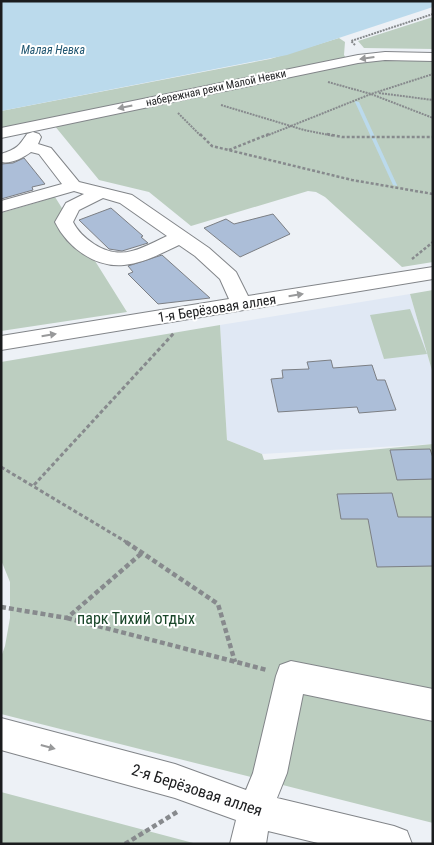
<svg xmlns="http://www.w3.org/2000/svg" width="434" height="845" viewBox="0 0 434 845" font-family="'Roboto Condensed',sans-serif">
<rect width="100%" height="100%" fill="#edf1f6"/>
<!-- built -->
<path fill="#e0e8f4" d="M410,294L433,374V444L262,454L227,440L220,325Z"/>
<!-- green -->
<path fill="#bccec0" d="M433,17V49L364,48L358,41Z
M339,38L345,42L344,55L346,58L1,129V111L270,59Z
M433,58V262L402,267L325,197L316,192L308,191L191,226L149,192L99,180L54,125L364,60Z
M55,197L127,312L1,331V213Z
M433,290V374L410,294Z
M410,309L427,354L384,359L370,315Z
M220,325L227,440L262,454L264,460L433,444V823L1,714V657L5,646L10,618V582L1,560V362Z
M1,792L197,844H1Z"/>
<!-- water -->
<path fill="#bbdaec" d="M1,1H433V7L287,55L1,111Z"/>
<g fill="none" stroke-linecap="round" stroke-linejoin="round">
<!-- stream -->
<path fill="#bbdaec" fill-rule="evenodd" d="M355,101L359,102L397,185V186L393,185L355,102Z"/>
</g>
<!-- building -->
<path fill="#acbed8" stroke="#7c7f84" d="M24,158L45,184L32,187L33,190L1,199V164L13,163Z
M111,208L143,236L141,237L148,243L122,251L109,249L79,220Z
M273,214L290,234L240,257L204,228L226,219L234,224Z
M162,255L210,298L158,304L128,274L133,272L128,266Z
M331,360L333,368L372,365L377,380H385L396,410L359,413L357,407L278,412L271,379L283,378L282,370L309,369L307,362Z
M430,449L433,458V479L397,480L390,450Z
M392,493L398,517H433V566L377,567L368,519H341L337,494Z"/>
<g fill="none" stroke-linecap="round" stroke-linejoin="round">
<defs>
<path id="minor" d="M385,52L433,53V61L385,60L358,63L1,138V128L358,55Z
M33,132L39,134L41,137L38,144L51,148L79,182L132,195L209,248L236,272L248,296L433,267V279L1,350V336L229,299L220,279L195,256L179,245C162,253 144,263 124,265C95,268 67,247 55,222L66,203L84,194L74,191L1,212V201L62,184L39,154L31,152C23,158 11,164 1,162V154C17,149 19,146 27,134ZM103,198L120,203L167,236C141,248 122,262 94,244C85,238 78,232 73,222L79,210Z
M291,661L433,689V721L303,694L287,773L277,798L394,826L407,831L412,844H322L268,831L266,844H230L236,820L175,798L1,750V718L175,764L246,790L253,773L276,676L280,665Z"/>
</defs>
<!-- minor casing -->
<use href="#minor" stroke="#828589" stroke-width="2"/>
<!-- path-far3 -->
<path stroke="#878a8d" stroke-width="2" stroke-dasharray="2 1" stroke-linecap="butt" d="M355,45L351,41L433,14
M328,82L371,94L433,118
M379,93L433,100
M221,105L304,130L334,136
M178,113L201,136
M266,136L371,94L433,74"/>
<!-- path-far2 -->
<path stroke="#878a8d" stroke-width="2.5" stroke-dasharray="3 2" stroke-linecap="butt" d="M200,134L212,146L352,180L433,194
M327,134L342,137H433
M229,150L269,134
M412,259L433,242"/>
<!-- path-far1 -->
<path stroke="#878a8d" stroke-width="3" stroke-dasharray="4 2.5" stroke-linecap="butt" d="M1,467L128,543
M34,485L174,333"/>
<!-- path -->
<path stroke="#878a8d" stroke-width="4.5" stroke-dasharray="5 3" stroke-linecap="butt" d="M126,542L218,604L235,662
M1,607L67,618L143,552
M67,618L267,670
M125,844L177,812"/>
<!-- minor -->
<use href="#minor" fill="#fff" fill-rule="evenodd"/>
</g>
<!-- one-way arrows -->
<defs><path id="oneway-solid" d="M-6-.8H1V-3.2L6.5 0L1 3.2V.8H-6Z" transform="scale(1.25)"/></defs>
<g fill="#98999a">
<use href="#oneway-solid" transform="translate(367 58) rotate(172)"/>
<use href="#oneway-solid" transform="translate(125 107) rotate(168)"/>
<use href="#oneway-solid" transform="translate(296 295) rotate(-9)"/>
<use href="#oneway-solid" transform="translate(49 335) rotate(-9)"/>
<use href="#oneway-solid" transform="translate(48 747) rotate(15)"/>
</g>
<g text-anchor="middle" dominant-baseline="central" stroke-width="4" stroke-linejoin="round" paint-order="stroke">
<!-- far-street labels -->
<g font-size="11" fill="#1b1c1e" stroke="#fff">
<text transform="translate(216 88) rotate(-12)">набережная реки Малой Невки</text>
</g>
<!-- far-water labels -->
<g font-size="12" font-style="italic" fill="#215772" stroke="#fff">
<text x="53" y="50">Малая Невка</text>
</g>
<!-- street labels -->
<g font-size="14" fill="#1b1c1e" stroke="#fff">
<text transform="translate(217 308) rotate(-9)">1-я Берёзовая аллея</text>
</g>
<!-- near-park labels -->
<g font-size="16" fill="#194629" stroke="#fff">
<text x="136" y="618">парк Тихий отдых</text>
</g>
<!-- near-street labels -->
<g font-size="16" fill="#1b1c1e" stroke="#fff">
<text transform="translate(197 790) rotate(18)">2-я Берёзовая аллея</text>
</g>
</g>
<!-- border -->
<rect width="434" height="845" fill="none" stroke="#1b1c1e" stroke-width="5"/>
</svg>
